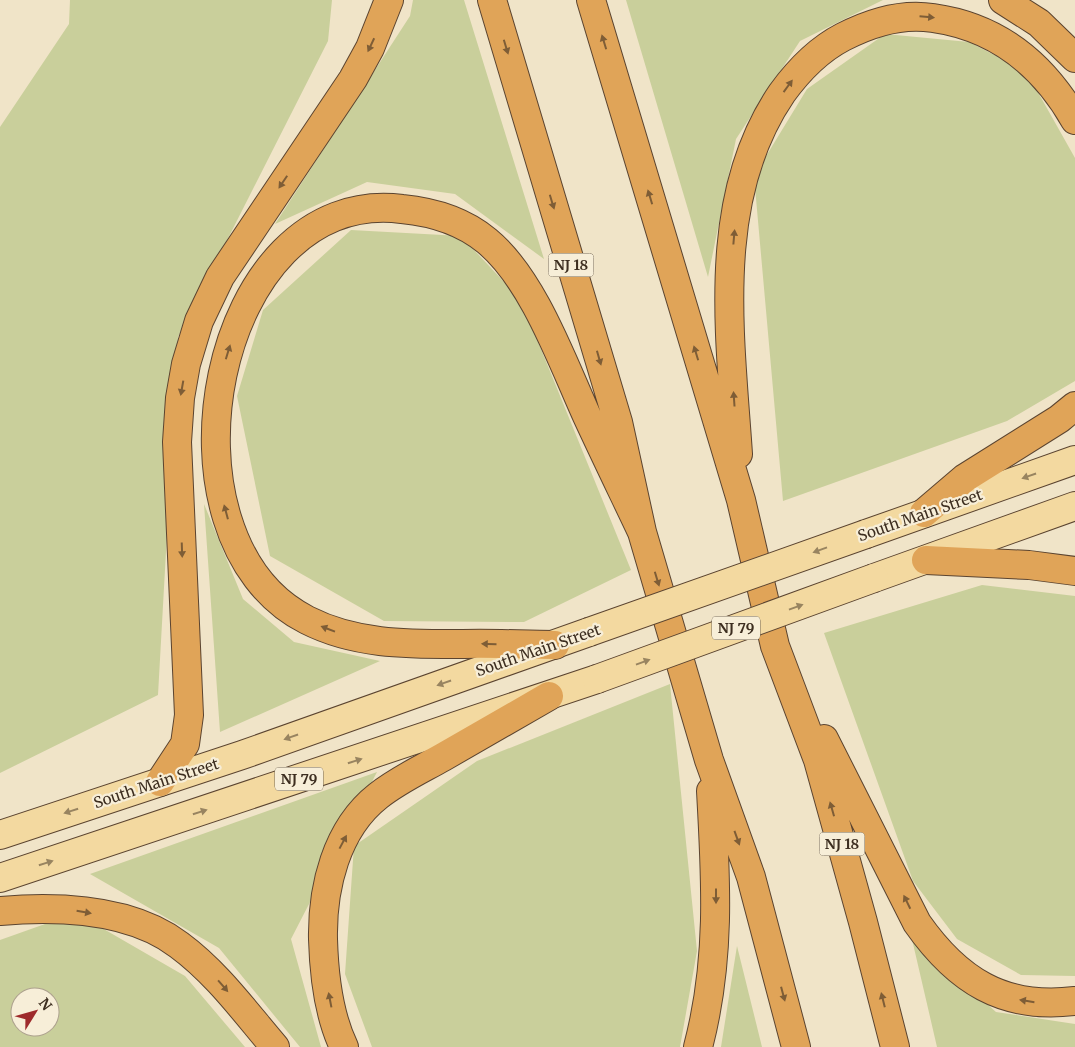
<svg xmlns="http://www.w3.org/2000/svg" width="1075" height="1047" font-family="Merriweather,serif">
  <style>
    .green { fill: #c9cf9b; fill-rule: evenodd }
    .lines { fill: none; stroke-linecap: round; stroke-linejoin: round }
    .primary-casing { stroke: #5b4430; stroke-width: 30 }
    .highway-casing { stroke: #5b4430; stroke-width: 30 }
    .primary { stroke: #f3d9a0; stroke-width: 28 }
    .highway { stroke: #e0a458; stroke-width: 28 }
    .primary-bridge-casing { stroke: #5b4430; stroke-width: 30; stroke-linecap: butt }
    .primary-bridge { stroke: #f3d9a0; stroke-width: 28 }
    .oneway { fill: #7e5d36 }
    .oneway2 { fill: #988460 }
    .labels { text-anchor: middle; dominant-baseline: central; stroke-width: 4.5; stroke-linejoin: round; paint-order: stroke }
    .shield { fill: #f7eed8; stroke: #756857; stroke-width: 1 }
    .shield-label { font-size: 14px; font-weight: bold; fill: #3d2e20 }
    .street-label { font-size: 15px; fill: #3d2e20; stroke: #f7eed8 }
  </style>
  <rect width="100%" height="100%" fill="#f0e4c8"/>
  <!-- green -->
  <path class="green" d="M 70,0 L 332,0 L 328,41 L 178,337 L 158,695 L 0,773 L 0,127 L 69,24 Z
    M 413,0 L 464,0 L 544,259 L 455,194 L 367,182 L 275,224 L 410,16 Z
    M 626,0 L 883,0 L 800,41 L 736,139 L 708,277 Z
    M 885,34 L 969,42 L 1026,71 L 1075,158 L 1075,381 L 1007,421 L 783,501 L 754,176 L 807,89 Z
    M 351,230 L 461,236 L 521,300 L 631,570 L 524,622 L 384,621 L 270,556 L 237,396 L 263,310 Z
    M 204,504 L 243,599 L 294,642 L 380,661 L 220,732 Z
    M 982,585 L 1075,596 L 1075,976 L 1021,975 L 957,939 L 913,881 L 824,633 Z
    M 670,684 L 697,951 L 680,1047 L 372,1047 L 345,974 L 354,846 L 477,761 Z
    M 377,772 L 291,939 L 321,1047 L 300,1047 L 219,948 L 90,874 Z
    M 76,913 L 185,976 L 245,1047 L 0,1047 L 0,940 ZM 20,997 L 50,997 L 50,1027 L 20,1027 Z
    M 911,935 L 996,1012 L 1075,1024 L 1075,1047 L 937,1047 Z
    M 737,946 L 762,1047 L 721,1047 Z"/>
  <g class="lines">
    <!-- primary casing -->
    <g class="primary-casing">
      <path id="primary" d="M 866,534 L 1075,460
        M 874,578 L 1075,506
        M 0,835 L 242,755 L 589,632
        M 0,878 L 597,679"/>
    </g>
    <!-- highway casing -->
    <g class="highway-casing">
      <path id="highway" d="M 492,0 L 618,422 L 642,532 L 709,760 L 751,877 L 796,1047
        M 591,0 L 741,500 L 775,646 L 818,760 L 863,922 L 895,1047
        M 1003,0 L 1039,23 L 1075,58
        M 738,454 C 730,334 710,198 782,93 C 798,71 818,50 843,37 C 870,23 902,13 933,18 C 997,27 1043,64 1075,120
        M 924,513 L 965,478 L 1059,419 L 1075,406
        M 926,560 L 1029,565 L 1075,571
        M 555,645 C 524,645 493,643 463,644 C 409,644 356,645 307,620 C 146,538 211,185 402,209 C 433,212 463,221 487,241 C 533,279 562,361 587,416 C 605,455 624,494 642,532
        M 824,739 L 917,923 C 957,980 1003,1010 1075,1001
        M 160,782 L 185,744 L 189,715 L 177,442 L 180,398 L 186,364 L 199,321 L 220,277 L 353,79 L 370,48 L 389,0
        M 0,911 C 59,906 130,908 179,945 C 217,973 245,1012 275,1047
        M 344,1047 C 328,1014 324,975 323,939 C 322,888 336,829 378,796 C 398,780 422,769 443,757 C 479,736 514,716 549,696
        M 698,1047 C 721,960 716,879 711,791"/>
    </g>
    <!-- primary -->
    <use href="#primary" class="primary"/>
    <!-- highway -->
    <use href="#highway" class="highway"/>
    <!-- primary-bridge casing -->
    <g class="primary-bridge-casing">
      <path id="primary-bridge" d="M 589,632 L 866,534
        M 597,679 L 874,578"/>
    </g>
    <!-- primary-bridge -->
    <use href="#primary-bridge" class="primary-bridge"/>
  </g>
  <!-- one-way arrows -->
  <defs><path id="oneway-solid" d="M-6-.8H1V-3.2L6.5 0L1 3.2V.8H-6Z" transform="scale(1.25)"/></defs>
  <g class="oneway">
    <use href="#oneway-solid" transform="translate(927 17) rotate(5)"/>
    <use href="#oneway-solid" transform="translate(604 42) rotate(-107)"/>
    <use href="#oneway-solid" transform="translate(371 45) rotate(115)"/>
    <use href="#oneway-solid" transform="translate(506 47) rotate(73)"/>
    <use href="#oneway-solid" transform="translate(788 86) rotate(-54)"/>
    <use href="#oneway-solid" transform="translate(283 182) rotate(124)"/>
    <use href="#oneway-solid" transform="translate(650 197) rotate(-107)"/>
    <use href="#oneway-solid" transform="translate(552 202) rotate(73)"/>
    <use href="#oneway-solid" transform="translate(734 237) rotate(-85)"/>
    <use href="#oneway-solid" transform="translate(228 352) rotate(-73)"/>
    <use href="#oneway-solid" transform="translate(696 353) rotate(-107)"/>
    <use href="#oneway-solid" transform="translate(599 358) rotate(74)"/>
    <use href="#oneway-solid" transform="translate(182 388) rotate(100)"/>
    <use href="#oneway-solid" transform="translate(734 399) rotate(-94)"/>
    <use href="#oneway-solid" transform="translate(226 512) rotate(-105)"/>
    <use href="#oneway-solid" transform="translate(182 550) rotate(88)"/>
    <use href="#oneway-solid" transform="translate(657 579) rotate(73)"/>
    <use href="#oneway-solid" transform="translate(328 629) rotate(-159)"/>
    <use href="#oneway-solid" transform="translate(489 644) rotate(-179)"/>
    <use href="#oneway-solid" transform="translate(832 809) rotate(-106)"/>
    <use href="#oneway-solid" transform="translate(737 838) rotate(70)"/>
    <use href="#oneway-solid" transform="translate(343 842) rotate(-62)"/>
    <use href="#oneway-solid" transform="translate(716 896) rotate(90)"/>
    <use href="#oneway-solid" transform="translate(907 902) rotate(-116)"/>
    <use href="#oneway-solid" transform="translate(84 912) rotate(10)"/>
    <use href="#oneway-solid" transform="translate(223 986) rotate(49)"/>
    <use href="#oneway-solid" transform="translate(783 994) rotate(75)"/>
    <use href="#oneway-solid" transform="translate(330 1000) rotate(-101)"/>
    <use href="#oneway-solid" transform="translate(883 1000) rotate(-104)"/>
    <use href="#oneway-solid" transform="translate(1027 1001) rotate(-171)"/>
  </g>
  <g class="oneway2">
    <use href="#oneway-solid" transform="translate(1029 476) rotate(161)"/>
    <use href="#oneway-solid" transform="translate(820 550) rotate(160)"/>
    <use href="#oneway-solid" transform="translate(796 607) rotate(-20)"/>
    <use href="#oneway-solid" transform="translate(643 662) rotate(-20)"/>
    <use href="#oneway-solid" transform="translate(444 683) rotate(161)"/>
    <use href="#oneway-solid" transform="translate(291 737) rotate(161)"/>
    <use href="#oneway-solid" transform="translate(355 761) rotate(-18)"/>
    <use href="#oneway-solid" transform="translate(71 811) rotate(162)"/>
    <use href="#oneway-solid" transform="translate(200 812) rotate(-18)"/>
    <use href="#oneway-solid" transform="translate(46 863) rotate(-18)"/>
  </g>
  <g class="labels">
    <!-- shield labels -->
    <g class="shield">
      <rect x="548.5" y="253.5" width="45" height="23" rx="4"/>
      <rect x="712" y="616.5" width="48" height="23" rx="4"/>
      <rect x="275" y="767.5" width="48" height="23" rx="4"/>
      <rect x="819.5" y="832.5" width="45" height="23" rx="4"/>
    </g>
    <g class="shield-label">
      <text x="571" y="265">NJ 18</text>
      <text x="736" y="628">NJ 79</text>
      <text x="299" y="779">NJ 79</text>
      <text x="842" y="844">NJ 18</text>
    </g>
    <!-- street labels -->
    <g class="street-label">
      <text transform="translate(920 515) rotate(-19)">South Main Street</text>
      <text transform="translate(538 650) rotate(-19)">South Main Street</text>
      <text transform="translate(156 783) rotate(-18)">South Main Street</text>
    </g>
  </g>
  <!-- north arrow -->
  <g transform="translate(35 1012) rotate(53)"><circle r="24" fill="#f7eed8" stroke="#ada18e"/>
  <path d="M0-4L9 19L0 12L-9 19Z" fill="#9e2a2b"/>
  <text y="-8" font-size="14" font-weight="bold" text-anchor="middle" fill="#3d2e20">N</text>
  </g>
</svg>
